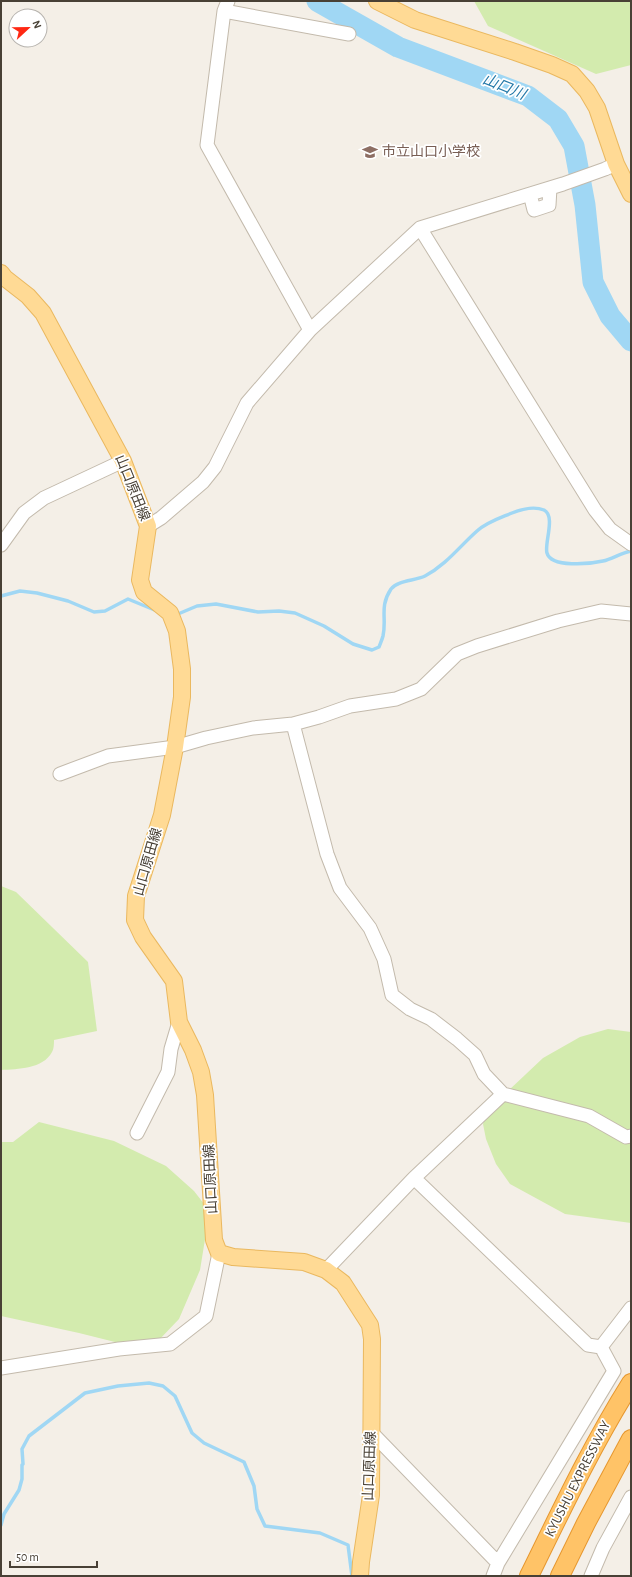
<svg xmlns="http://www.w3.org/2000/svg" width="632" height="1577" font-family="'Alegreya Sans','Noto Sans JP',sans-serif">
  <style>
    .green { fill: #d3ebae }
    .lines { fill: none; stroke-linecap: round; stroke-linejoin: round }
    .stream { stroke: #a0d7f4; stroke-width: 3.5 }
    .river { stroke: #a0d7f4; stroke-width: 21 }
    .minor-casing { stroke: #c3baac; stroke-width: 15 }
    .major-casing { stroke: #eab85f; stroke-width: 18 }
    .highway-casing { stroke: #e6972f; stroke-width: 20 }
    .minor { stroke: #fff; stroke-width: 13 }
    .major { stroke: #ffda95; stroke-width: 16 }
    .highway { stroke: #ffc367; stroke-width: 18 }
    .labels { text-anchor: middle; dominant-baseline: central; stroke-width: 3.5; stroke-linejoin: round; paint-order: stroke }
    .education-label { font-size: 14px; fill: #785e54; stroke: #fff; text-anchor: start }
    .street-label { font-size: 14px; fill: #484035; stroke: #fff }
    .water-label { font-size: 15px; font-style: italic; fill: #267aa9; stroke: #fff }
  </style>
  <rect width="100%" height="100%" fill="#f4efe7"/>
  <!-- green -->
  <path class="green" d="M 474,1 L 631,1 L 631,65 L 596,74 L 488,26 Z
    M 1,886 L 16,892 L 88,962 L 97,1031 L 54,1040 C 54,1043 54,1049 52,1052 C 43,1069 18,1069 1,1070 Z
    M 608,1029 L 631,1032 L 631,1223 L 565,1214 L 510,1184 L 496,1164 L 486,1139 L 483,1124 L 488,1110 L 543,1058 L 580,1037 Z
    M 39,1122 L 114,1141 L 166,1166 L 194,1191 L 208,1209 L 209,1215 L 200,1270 L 179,1319 L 158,1341 L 131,1346 L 79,1333 L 1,1316 L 1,1142 L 13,1142 Z"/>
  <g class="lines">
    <!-- stream -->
    <path class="stream" d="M 1,596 L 20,591 L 37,593 L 68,601 L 94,612 L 105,611 L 128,599 L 157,611
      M 175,614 L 178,614 L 197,606 L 216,604 L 258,612 L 279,611 L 295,613 L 324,626 L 353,644 L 372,650 L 379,647 C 380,644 382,640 383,636 C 387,618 379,607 391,589 C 398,580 415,581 425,576 C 446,565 460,546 477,531 C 487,522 500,518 512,513 C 522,509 534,506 544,510 C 556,516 544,544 547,553 C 551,568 590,564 603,561 C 612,559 621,553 631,551
      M 1,1525 L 4,1514 L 19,1490 L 22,1479 L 22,1465 L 23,1464 L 22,1449 L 29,1436 L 85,1393 L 118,1386 L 149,1383 L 163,1386 L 175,1396 L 192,1433 L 204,1443 L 244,1462 L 254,1486 L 257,1509 L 265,1526 L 320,1533 L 348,1545 L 352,1576"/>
    <!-- river -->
    <path class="river" d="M 317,1 L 398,47 L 528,96 L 558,119 L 574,146 L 585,205 L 593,282 L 610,316 L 631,341"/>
    <!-- minor casing -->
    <g class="minor-casing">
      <path id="minor" d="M 228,1 L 224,11 L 207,145 L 310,330
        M 224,11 L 349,34
        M 530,194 L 534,210 L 549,205 L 550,188
        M 420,228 L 595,510 L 610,529 L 631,544
        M 148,526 L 161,518 L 203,482 L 215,467 L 247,403 L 310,330 L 420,228 L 563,184 L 605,169 L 616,164
        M 1,545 L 24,513 L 44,498 L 123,461
        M 293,724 L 327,854 L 340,888 L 370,928 L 384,959 L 392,995 L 410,1009 L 431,1019 L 457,1039 L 475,1055 L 484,1074 L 503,1094 L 589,1116 L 626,1137 L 631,1136
        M 60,774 L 108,756 L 175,747 L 206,738 L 253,728 L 293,724 L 319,717 L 350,706 L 396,699 L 421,689 L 457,654 L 477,646 L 558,621 L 601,611 L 631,614
        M 137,1133 L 168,1072 L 171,1049 L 179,1022
        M 414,1178 L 588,1345 L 601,1347 L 631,1308
        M 326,1270 L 414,1178 L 503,1094
        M 1,1368 L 119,1349 L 170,1344 L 206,1316 L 219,1253
        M 372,1433 L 498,1563 L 493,1576
        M 498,1563 L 614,1371 L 601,1347
        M 591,1576 L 603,1548 L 631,1497"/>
    </g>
    <!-- major casing -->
    <g class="major-casing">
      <path id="major" d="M 377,1 L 415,20 L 515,52 L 552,65 L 572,74 L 587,91 L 597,108 L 616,164 L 631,194
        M 1,273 L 5,278 L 28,296 L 43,313 L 123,461 L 148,526 L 140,580 L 144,592 L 170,613 L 177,631 L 182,669 L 182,697 L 175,747 L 162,815 L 136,896 L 135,920 L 143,937 L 174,981 L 179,1022 L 193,1050 L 201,1072 L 205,1095 L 214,1240 L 219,1253 L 233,1257 L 304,1262 L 326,1270 L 343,1283 L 370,1325 L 372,1339 L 371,1495 L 361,1562 L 360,1576"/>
    </g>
    <!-- highway casing -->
    <g class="highway-casing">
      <path id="highway" d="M 529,1576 C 561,1511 592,1445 631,1383
        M 560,1576 L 586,1523 L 631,1439"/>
    </g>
    <!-- minor -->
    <use href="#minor" class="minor"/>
    <!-- major -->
    <use href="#major" class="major"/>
    <!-- highway -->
    <use href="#highway" class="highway"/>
  </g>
  <!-- icons -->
  <defs>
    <g id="school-bare" transform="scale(1.2)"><path d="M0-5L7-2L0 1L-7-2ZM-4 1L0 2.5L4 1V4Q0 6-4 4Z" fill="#8d6e63" stroke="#fff" stroke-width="2.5" paint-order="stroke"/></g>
  </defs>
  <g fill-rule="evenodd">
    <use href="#school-bare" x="370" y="152"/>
  </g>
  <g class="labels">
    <!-- education labels -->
    <g class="education-label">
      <text x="382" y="152">市立山口小学校</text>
    </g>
    <!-- street labels -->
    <g class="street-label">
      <text transform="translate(132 488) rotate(68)">山口原田線</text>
      <text transform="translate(148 862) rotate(-74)">山口原田線</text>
      <text transform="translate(211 1179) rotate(-93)">山口原田線</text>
      <text transform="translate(370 1466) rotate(-88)">山口原田線</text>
      <text transform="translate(578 1479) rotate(-63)">KYUSHU EXPRESSWAY</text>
    </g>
    <!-- water labels -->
    <g class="water-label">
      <text transform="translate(504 87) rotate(22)">山口川</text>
    </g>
  </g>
  <!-- border -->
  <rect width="632" height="1577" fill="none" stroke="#484035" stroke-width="4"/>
  <!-- north arrow -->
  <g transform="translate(28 28) rotate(68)"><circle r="19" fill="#ffffff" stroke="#b6b3ae"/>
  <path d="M0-3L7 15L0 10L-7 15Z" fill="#ff2813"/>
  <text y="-6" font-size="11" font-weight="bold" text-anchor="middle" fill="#484035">N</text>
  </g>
  <!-- scale -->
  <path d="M10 1561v6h87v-6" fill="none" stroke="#484035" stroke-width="2"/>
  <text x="16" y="1561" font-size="12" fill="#484035" stroke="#ffffff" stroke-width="3" paint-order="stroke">50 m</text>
</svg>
